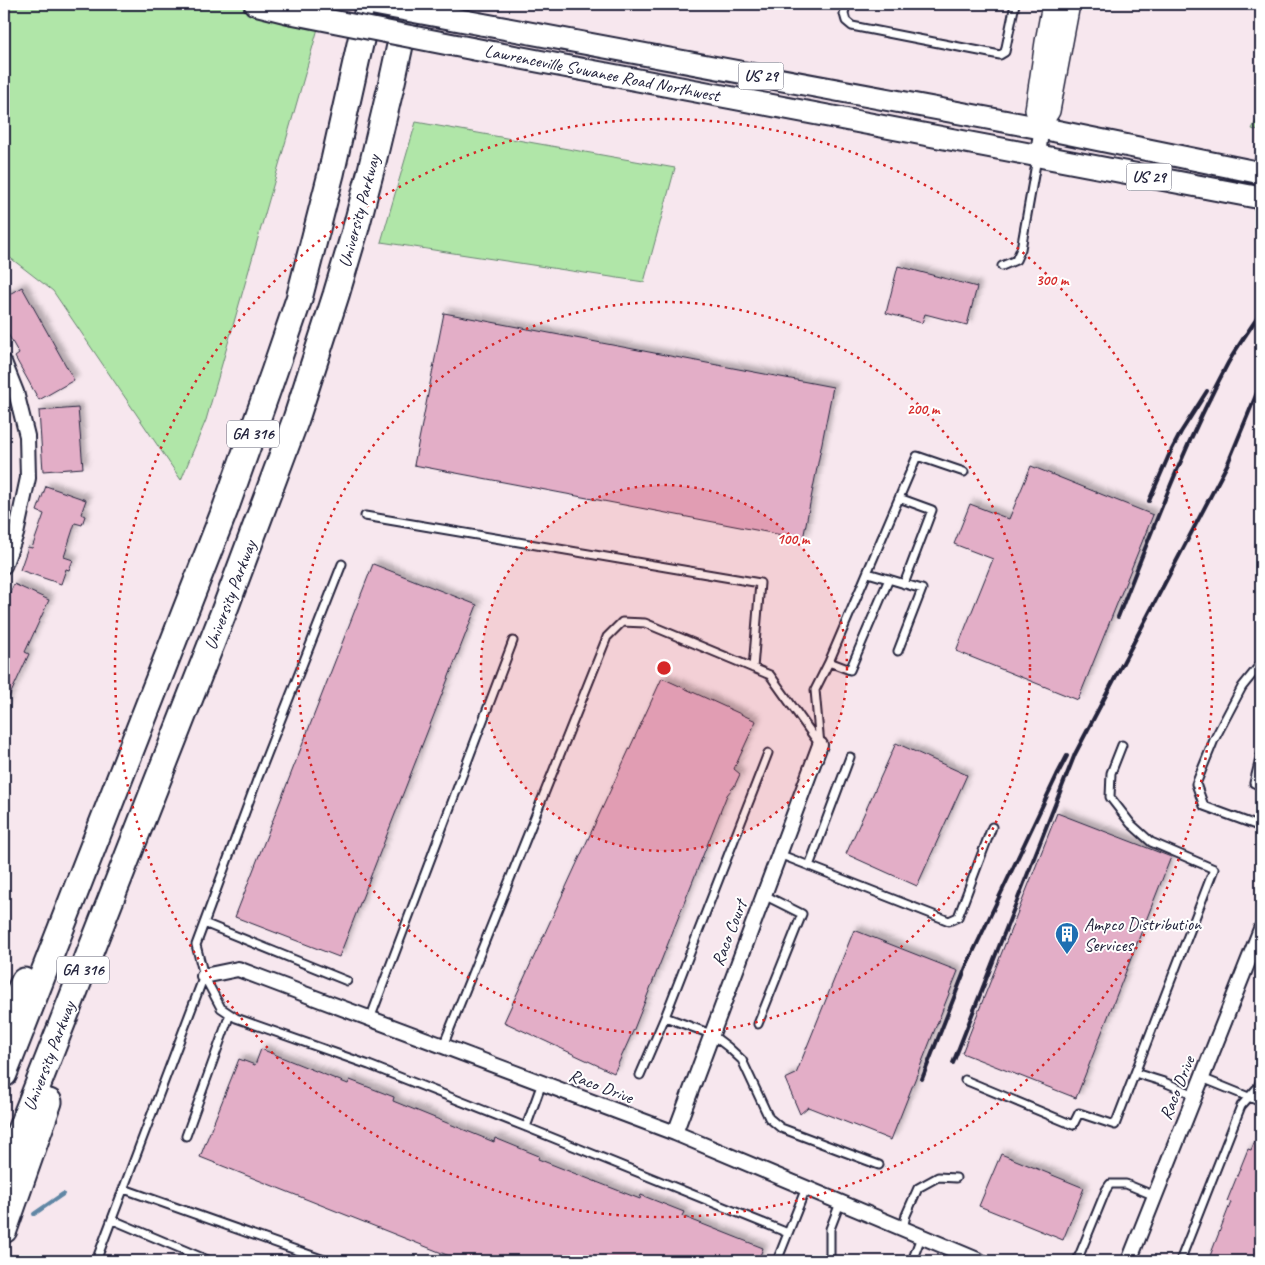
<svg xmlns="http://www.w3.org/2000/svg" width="1265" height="1265" font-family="Caveat,sans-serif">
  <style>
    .green { fill: #b0e6a8; stroke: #698472 }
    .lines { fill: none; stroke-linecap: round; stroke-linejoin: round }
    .stream { stroke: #6086a4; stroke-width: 4 }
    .building { fill: #e3aec7; stroke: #22223b; filter: url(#shadow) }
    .lane-casing { stroke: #22223b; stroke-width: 11 }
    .street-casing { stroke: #22223b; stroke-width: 18 }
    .secondary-casing { stroke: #22223b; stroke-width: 22 }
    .primary-casing { stroke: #22223b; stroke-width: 25 }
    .highway-casing { stroke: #22223b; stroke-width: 29 }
    .lane { stroke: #fff; stroke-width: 7 }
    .street { stroke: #fff; stroke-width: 14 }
    .secondary { stroke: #fff; stroke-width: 19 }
    .primary { stroke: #fff; stroke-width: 21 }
    .highway { stroke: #fff; stroke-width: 25 }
    .rail { stroke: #22223b; stroke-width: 4 }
    .primary-bridge-casing { stroke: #22223b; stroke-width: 25; stroke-linecap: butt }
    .primary-bridge { stroke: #fff; stroke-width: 21 }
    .ring { fill: none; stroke: #d62828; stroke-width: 2.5; stroke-dasharray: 2.5 5 }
    .labels { text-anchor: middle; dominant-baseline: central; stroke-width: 4; stroke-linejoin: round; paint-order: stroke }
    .shield { fill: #fff; stroke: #646476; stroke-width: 1 }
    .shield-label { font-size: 16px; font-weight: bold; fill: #22223b }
    .street-label { font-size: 18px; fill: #22223b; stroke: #fff }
    .poi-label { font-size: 18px; fill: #22223b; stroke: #fff; text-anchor: start }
    .centre { fill: #d62828; stroke: #fff; stroke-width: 2.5 }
    .ring-label { font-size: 15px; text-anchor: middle; font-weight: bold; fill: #d62828; stroke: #fff; stroke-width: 4; stroke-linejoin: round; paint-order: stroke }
  </style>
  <defs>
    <filter id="shadow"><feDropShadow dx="4.5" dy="-4.5" stdDeviation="2.5" flood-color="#0004"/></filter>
  </defs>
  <rect width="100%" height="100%" fill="#f7e7ee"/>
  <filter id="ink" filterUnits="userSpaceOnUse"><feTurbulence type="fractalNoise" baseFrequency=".02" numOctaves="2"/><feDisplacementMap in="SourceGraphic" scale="10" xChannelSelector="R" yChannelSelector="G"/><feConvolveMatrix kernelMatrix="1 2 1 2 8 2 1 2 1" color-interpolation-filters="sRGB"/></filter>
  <g filter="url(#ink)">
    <!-- green -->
    <path class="green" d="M 4,4 L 325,4 L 206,420 L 181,480 L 53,291 L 4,253 Z
      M 1261,111 L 1261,132 L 1252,129 Z
      M 416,122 L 675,168 L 644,282 L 381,242 Z"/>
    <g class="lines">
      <!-- stream -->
      <path class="stream" d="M 34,1214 L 63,1194"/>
    </g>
    <!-- building -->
    <path class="building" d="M 898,266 L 977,287 L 967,325 L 925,314 L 922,323 L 886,313 Z
      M 22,287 L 74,380 L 39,400 L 15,357 L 19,354 L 4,327 L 4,297 Z
      M 444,313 L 833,387 L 803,539 L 414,465 Z
      M 78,408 L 83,468 L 43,471 L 39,411 Z
      M 1031,466 L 1153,515 L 1078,700 L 956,651 L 993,559 L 954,544 L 970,504 L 1009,519 Z
      M 46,486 L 86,500 L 81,514 L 85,516 L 82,525 L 75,523 L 64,557 L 73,560 L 69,570 L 66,569 L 61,584 L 20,570 L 28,547 L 32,548 L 44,514 L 37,511 Z
      M 373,564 L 477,605 L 339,957 L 235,917 Z
      M 14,584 L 49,600 L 25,652 L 29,654 L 4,708 L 4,606 Z
      M 662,678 L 756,721 L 734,769 L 740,774 L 735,785 L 727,795 L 634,1029 L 614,1073 L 504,1022 Z
      M 896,743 L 967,775 L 917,886 L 846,854 Z
      M 1057,813 L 1171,857 L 1076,1098 L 962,1053 Z
      M 854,930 L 958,971 L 891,1140 L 808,1107 L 800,1114 L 785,1079 L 796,1074 Z
      M 261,1049 L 348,1084 L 350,1080 L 394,1097 L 393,1101 L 494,1142 L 495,1138 L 539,1156 L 538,1159 L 640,1199 L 641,1195 L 684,1212 L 682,1216 L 763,1248 L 758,1261 L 462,1261 L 200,1157 L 239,1059 L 255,1065 Z
      M 1261,1127 L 1261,1261 L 1208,1261 L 1231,1202 L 1227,1201 L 1248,1149 L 1251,1150 Z
      M 1001,1154 L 1084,1188 L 1063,1240 L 979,1206 Z"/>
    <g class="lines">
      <!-- lane casing -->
      <g class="lane-casing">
        <path id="lane" d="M 846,4 L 844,14 L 846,21 L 852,26 L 1000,55 L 1005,52 L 1015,4
          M 1002,266 L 1016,260 L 1021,249 L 1037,158
          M 899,498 L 932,510 L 904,584
          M 365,516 L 760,583 L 753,668
          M 342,564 L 257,780 L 196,945 L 204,976 L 221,1008 L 236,1018 L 369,1065 L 526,1127 L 788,1233
          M 868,573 L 922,589 L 898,651
          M 829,662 L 917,456 L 964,472
          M 1261,665 L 1259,666 L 1242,687 L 1214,740 L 1196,784 L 1204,806 L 1261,827
          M 820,745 L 815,690 L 829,662 L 850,670 L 889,579
          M 1122,745 L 1111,773 L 1110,797 L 1131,824 L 1151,842 L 1214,869 L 1135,1073
          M 768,753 L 665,1017 L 711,1034 L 728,1047 L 742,1060 L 769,1118 L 781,1128 L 879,1165
          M 1261,755 L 1254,783 L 1261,786
          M 779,854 L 949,921 L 958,917 L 992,827
          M 809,866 L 850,757
          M 204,923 L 347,981
          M 370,1019 L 513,641
          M 758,1024 L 802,914 L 764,895
          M 443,1046 L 607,637 L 622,622 L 645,623 L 770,675 L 820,745
          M 640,1075 L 665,1017
          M 1202,1078 L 1261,1102
          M 965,1080 L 1073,1125 L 1079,1113 L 1115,1125 L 1135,1073 L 1164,1082 L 1195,1095
          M 526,1127 L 542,1083
          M 186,1136 L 230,1014
          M 124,1189 L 327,1261
          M 113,1220 L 210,1261
          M 903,1229 L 906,1215 L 918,1188 L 938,1177 L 956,1178
          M 96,1261 L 204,976
          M 777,1261 L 806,1188
          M 830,1261 L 830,1229 L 840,1203
          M 912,1261 L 921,1237
          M 1077,1261 L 1106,1190 L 1110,1184 L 1126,1184 L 1155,1196
          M 1180,1261 L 1241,1106 L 1258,1087 L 1261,1079"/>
      </g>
      <!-- street casing -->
      <g class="street-casing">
        <path id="street" d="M 1038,156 L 1042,123
          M 4,362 L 16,392 L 27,436 L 28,478 L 16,534 L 4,566
          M 204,976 L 238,969 L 675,1133 L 980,1261
          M 675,1133 L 820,745
          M 1129,1261 L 1261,929"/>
      </g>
      <!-- secondary casing -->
      <g class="secondary-casing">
        <path id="secondary" d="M 1052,4 L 1045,42 L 1035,110 L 1042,123 L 1050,111 L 1070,4"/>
      </g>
      <!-- primary casing -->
      <g class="primary-casing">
        <path id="primary" d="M 255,4 L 291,13
          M 481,24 L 1041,128 L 1261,173
          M 474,49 L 1261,198"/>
      </g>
      <!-- highway casing -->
      <g class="highway-casing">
        <path id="highway" d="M 4,1024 L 24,981
          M 4,1074 L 226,507 L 274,372 L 299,299 L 331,174 L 369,4
          M 4,1171 L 223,614 L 296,419 L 336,295 L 355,231 L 371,170 L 392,82 L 409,4
          M 4,1230 L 49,1102"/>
      </g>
      <!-- lane -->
      <use href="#lane" class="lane"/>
      <!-- street -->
      <use href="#street" class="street"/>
      <!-- secondary -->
      <use href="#secondary" class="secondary"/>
      <!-- primary -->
      <use href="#primary" class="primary"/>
      <!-- highway -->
      <use href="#highway" class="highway"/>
      <!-- rail -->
      <path class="rail" d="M 1149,501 L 1169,455 L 1181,432 L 1207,391
        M 1118,617 C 1152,531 1184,445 1228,363 C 1238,345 1250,329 1261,312
        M 953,1063 L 1075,754 L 1228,463 L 1261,383
        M 922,1079 L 966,967 L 1057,775 L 1067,756"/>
      <!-- primary-bridge casing -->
      <g class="primary-bridge-casing">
        <path id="primary-bridge" d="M 374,4 L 481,24
          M 291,13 L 474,49"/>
      </g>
      <!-- primary-bridge -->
      <use href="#primary-bridge" class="primary-bridge"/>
    </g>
  </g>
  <!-- distance rings -->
  <circle cx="664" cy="668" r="183" fill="#d62828" fill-opacity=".12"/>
  <g class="ring">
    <circle cx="664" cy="668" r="183"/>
    <circle cx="664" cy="668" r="366"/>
    <circle cx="664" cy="668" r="549"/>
  </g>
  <!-- icons -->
  <defs>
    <g id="building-pin" transform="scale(1.25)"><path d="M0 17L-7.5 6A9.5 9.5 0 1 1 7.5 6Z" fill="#1f6fb2" stroke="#fff"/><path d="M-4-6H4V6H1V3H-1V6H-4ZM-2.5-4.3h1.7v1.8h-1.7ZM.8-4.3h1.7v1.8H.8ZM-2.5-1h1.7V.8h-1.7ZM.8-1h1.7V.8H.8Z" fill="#fff"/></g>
  </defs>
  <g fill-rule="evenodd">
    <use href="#building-pin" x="1067" y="934"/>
  </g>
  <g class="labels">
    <!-- shield labels -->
    <g class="shield">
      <rect x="738.5" y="62.5" width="45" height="27" rx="4"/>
      <rect x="1126.5" y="163.5" width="45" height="27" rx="4"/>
      <rect x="227" y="420.5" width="52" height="27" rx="4"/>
      <rect x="57" y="956.5" width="52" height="27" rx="4"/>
    </g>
    <g class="shield-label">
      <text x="761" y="76">US 29</text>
      <text x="1149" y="177">US 29</text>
      <text x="253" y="434">GA 316</text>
      <text x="83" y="970">GA 316</text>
    </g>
    <!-- street labels -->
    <g class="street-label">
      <text transform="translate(602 73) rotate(11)">Lawrenceville Suwanee Road Northwest</text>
      <text transform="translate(359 211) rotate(-75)">University Parkway</text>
      <text transform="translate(230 595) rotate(-69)">University Parkway</text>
      <text transform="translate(729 933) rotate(-69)">Raco Court</text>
      <text transform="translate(49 1056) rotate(-69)">University Parkway</text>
      <text transform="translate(601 1086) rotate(21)">Raco Drive</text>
      <text transform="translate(1177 1088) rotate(-68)">Raco Drive</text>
    </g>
    <!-- poi labels -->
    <g class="poi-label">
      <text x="1084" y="924">Ampco Distribution<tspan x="1084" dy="21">Services</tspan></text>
    </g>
  </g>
  <circle cx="664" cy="668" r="8" class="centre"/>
  <g class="ring-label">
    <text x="1052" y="285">300 m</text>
    <text x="923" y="414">200 m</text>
    <text x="793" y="544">100 m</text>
  </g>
  <!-- margin -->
  <rect width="1265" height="1265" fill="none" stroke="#fff" stroke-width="20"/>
  <rect x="10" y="10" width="1245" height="1245" fill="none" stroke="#22223b" stroke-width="2" filter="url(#ink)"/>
</svg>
